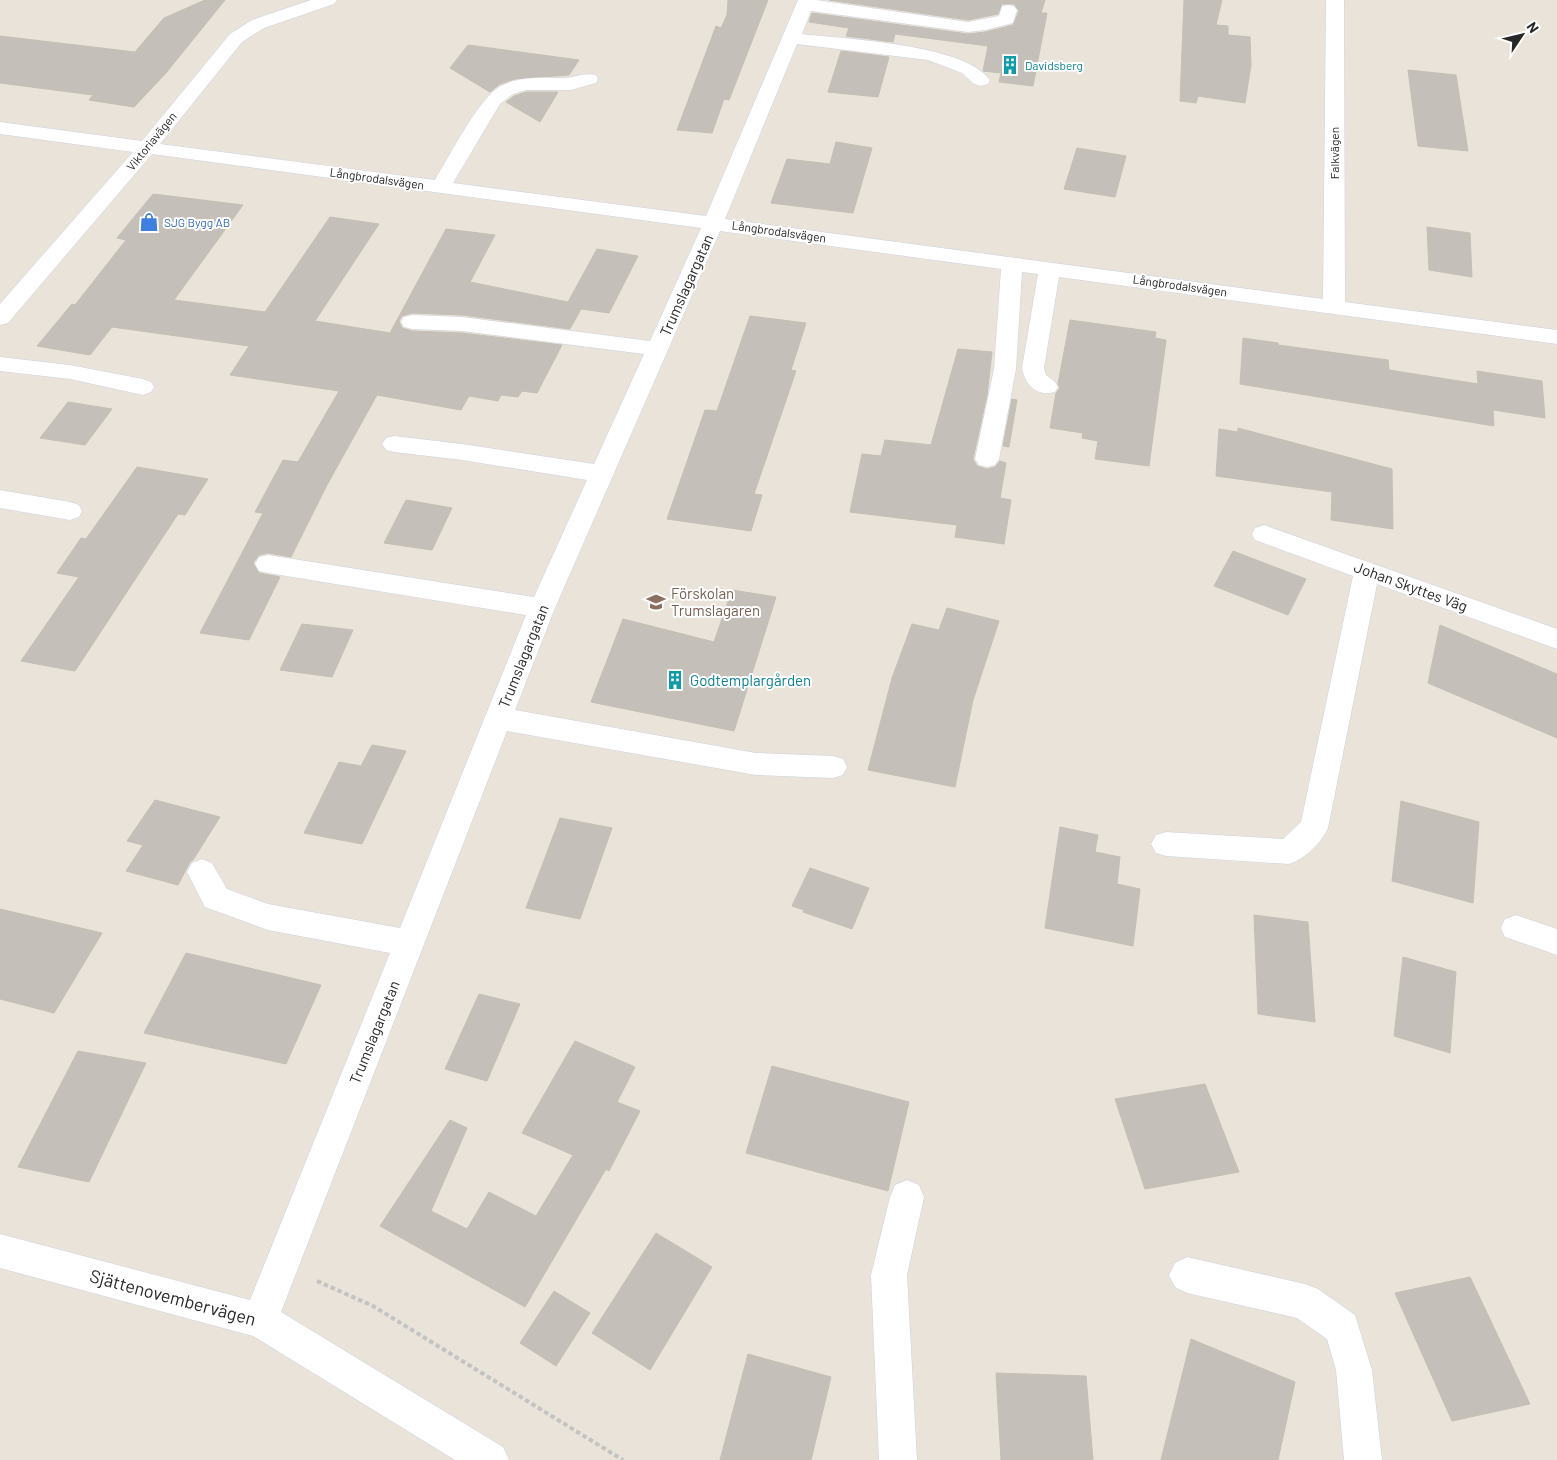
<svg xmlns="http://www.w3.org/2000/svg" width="1557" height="1460" font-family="Barlow,sans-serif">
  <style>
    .building { fill: #c4c0b9; stroke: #c4bfb3 }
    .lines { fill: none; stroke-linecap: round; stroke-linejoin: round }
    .minor-casing { stroke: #cfd1df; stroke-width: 1 }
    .path { stroke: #c3c3c3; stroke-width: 4; stroke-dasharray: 4.5 3; stroke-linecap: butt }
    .minor { fill: #fff; fill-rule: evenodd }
    .labels { text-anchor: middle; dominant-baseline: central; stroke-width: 4; stroke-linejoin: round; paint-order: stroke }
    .far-culture-label { font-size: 12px; fill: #0d838f; stroke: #fff; text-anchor: start }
    .far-street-label { font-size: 12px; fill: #272727; stroke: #fff }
    .far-shop-label { font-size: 12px; fill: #366cbe; stroke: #fff; text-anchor: start }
    .street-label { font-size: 15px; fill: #272727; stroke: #fff }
    .education-label { font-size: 15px; fill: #785e54; stroke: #fff; text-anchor: start }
    .culture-label { font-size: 15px; fill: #0d838f; stroke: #fff; text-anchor: start }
    .near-street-label { font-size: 18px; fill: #272727; stroke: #fff }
  </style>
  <rect width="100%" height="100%" fill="#e9e3d9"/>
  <!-- building -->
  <path class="building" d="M 205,0 L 225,0 L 166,73 L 134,107 L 89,100 L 93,95 L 0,83 L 0,36 L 135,52 L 164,18 Z
    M 728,0 L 768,0 L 729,100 L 724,99 L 712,133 L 677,130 L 716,26 L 721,28 L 727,15 Z
    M 829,0 L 1045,0 L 1041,13 L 1047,13 L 1033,86 L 999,82 L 1001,73 L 983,71 L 988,46 L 895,34 L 893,42 L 846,36 L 849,28 L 809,22 L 812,13 L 968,34 L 986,32 L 1013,25 L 1019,11 L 1014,4 L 1002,4 L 998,14 L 968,20 Z
    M 1184,0 L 1222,0 L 1216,25 L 1228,26 L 1228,35 L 1250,37 L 1251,65 L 1245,103 L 1198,96 L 1196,103 L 1180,101 Z
    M 468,45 L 579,60 L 569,75 L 515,79 L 500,84 L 490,92 L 450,68 Z
    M 841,51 L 889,57 L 878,97 L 828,92 Z
    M 1408,70 L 1456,75 L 1468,151 L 1418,146 Z
    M 526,92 L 558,92 L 540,122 L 506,102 L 514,96 Z
    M 836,142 L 872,148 L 853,213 L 771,203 L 787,159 L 830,164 Z
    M 1077,148 L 1126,156 L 1115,197 L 1064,189 Z
    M 153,194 L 243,205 L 174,300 L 265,312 L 330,217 L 379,224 L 315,321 L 390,333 L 446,229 L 495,235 L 470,282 L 568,302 L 597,249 L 638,256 L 609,313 L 581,309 L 570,329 L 462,315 L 412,313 L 402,316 L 399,321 L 402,328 L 412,331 L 462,333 L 562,345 L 537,393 L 522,391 L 518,397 L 501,395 L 498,401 L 469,396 L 461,410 L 377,395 L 327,485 L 291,557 L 268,553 L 259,555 L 253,563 L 259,573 L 280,577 L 249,640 L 200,633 L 263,513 L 255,512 L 283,460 L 298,462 L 339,391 L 230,375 L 249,346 L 112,327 L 90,355 L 37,346 L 72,304 L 75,305 L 126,240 L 117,238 Z
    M 1427,227 L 1470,233 L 1472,277 L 1429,270 Z
    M 750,316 L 806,323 L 791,370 L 796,371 L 754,494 L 762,495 L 751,531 L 667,519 L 705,410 L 717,411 Z
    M 1070,320 L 1156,332 L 1155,338 L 1166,340 L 1149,466 L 1095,459 L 1098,441 L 1082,438 L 1083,433 L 1050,428 L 1056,393 L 1060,388 L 1058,384 Z
    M 1243,338 L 1278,343 L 1278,345 L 1388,360 L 1389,370 L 1478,384 L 1477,371 L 1542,381 L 1545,418 L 1493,410 L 1494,426 L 1240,384 Z
    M 958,349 L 992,352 L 987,395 L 973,459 L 977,466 L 987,469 L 995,467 L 1000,461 L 1006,463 L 1000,498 L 1011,500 L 1004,544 L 955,537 L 957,525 L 850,512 L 862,454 L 881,456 L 885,440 L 931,445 Z
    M 1012,399 L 1017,400 L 1009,447 L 1003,446 Z
    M 68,402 L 112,409 L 85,445 L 40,438 Z
    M 1238,428 L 1392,469 L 1393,529 L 1331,520 L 1332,492 L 1216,476 L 1219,429 L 1238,432 Z
    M 137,467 L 208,479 L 185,515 L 178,514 L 75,671 L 21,661 L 79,577 L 57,573 L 81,538 L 86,539 Z
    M 406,500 L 452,508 L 432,550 L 384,543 Z
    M 1233,551 L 1306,579 L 1288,615 L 1214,586 Z
    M 732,590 L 776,597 L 734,731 L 591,702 L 623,619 L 714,642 Z
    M 947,608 L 999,621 L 973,700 L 955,787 L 868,770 L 892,678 L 912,624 L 939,630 Z
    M 302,624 L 353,630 L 332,677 L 280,670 Z
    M 1440,625 L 1557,674 L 1557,738 L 1428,683 Z
    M 372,745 L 406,751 L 362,844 L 304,833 L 339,762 L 361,766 Z
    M 155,800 L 220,817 L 193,860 L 190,862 L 178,885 L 126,871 L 143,845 L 127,841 Z
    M 1401,801 L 1479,822 L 1473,903 L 1392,881 Z
    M 560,818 L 612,828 L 580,919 L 526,908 Z
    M 1060,827 L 1098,835 L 1095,852 L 1120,857 L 1117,884 L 1140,889 L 1133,946 L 1045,928 Z
    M 810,868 L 869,888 L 852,929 L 803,912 L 804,910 L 792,906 Z
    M 0,909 L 102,933 L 54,1013 L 0,999 Z
    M 1254,915 L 1308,922 L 1315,1022 L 1258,1014 Z
    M 186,953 L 321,985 L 286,1064 L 144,1033 Z
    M 1403,957 L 1456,972 L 1450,1053 L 1394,1036 Z
    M 479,994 L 520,1004 L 487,1081 L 445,1069 Z
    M 575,1041 L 635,1067 L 617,1102 L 640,1111 L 609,1171 L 606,1169 L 525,1307 L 380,1226 L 450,1120 L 467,1128 L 431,1211 L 467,1229 L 489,1192 L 536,1216 L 573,1155 L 522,1133 Z
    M 78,1051 L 146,1063 L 89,1182 L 18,1167 Z
    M 772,1066 L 909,1102 L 888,1191 L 746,1153 Z
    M 1205,1084 L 1239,1172 L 1145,1189 L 1115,1099 Z
    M 656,1233 L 712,1267 L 650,1370 L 592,1333 Z
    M 1470,1277 L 1530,1404 L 1452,1421 L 1395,1293 Z
    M 554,1291 L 590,1313 L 556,1366 L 520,1343 Z
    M 1191,1339 L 1295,1382 L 1278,1460 L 1161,1460 Z
    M 748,1354 L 831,1377 L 811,1460 L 720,1460 Z
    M 996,1373 L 1086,1376 L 1093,1460 L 1001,1460 Z"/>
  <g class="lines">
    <!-- minor casing -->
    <g class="minor-casing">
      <path id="minor" d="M 311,0 L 337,0 L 334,4 L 264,28 L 242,42 L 160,144 L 435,180 C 448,159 480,96 501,86 C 520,76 541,78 562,78 C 573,78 584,72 596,75 L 598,79 L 596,83 L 571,90 L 526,90 L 513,94 L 500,104 L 453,183 L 706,216 L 798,0 L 816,0 L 968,22 L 999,16 L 1002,6 L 1008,5 L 1014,6 L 1017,10 L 1013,23 L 986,30 L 968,32 L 811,11 L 802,34 C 845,39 965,44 990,80 L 988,84 L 981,86 L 974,84 L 962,73 L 928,60 L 797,44 L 725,219 L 1323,299 L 1326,0 L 1344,0 L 1345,302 L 1557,330 L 1557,344 L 1059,277 L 1044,368 L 1046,375 L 1055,382 L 1058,387 L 1055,392 C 1037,397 1025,385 1022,368 L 1038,274 L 1022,272 L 1016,369 L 999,459 L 995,465 L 987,467 L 979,465 L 975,459 L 994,369 L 1001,269 L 720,231 L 555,608 L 515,710 L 756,753 L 833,756 L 843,759 L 847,767 L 843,775 L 833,778 L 756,775 L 507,731 L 281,1312 L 503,1447 L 509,1460 L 455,1460 L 253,1336 L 0,1268 L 0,1234 L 250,1300 L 390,953 L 268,930 L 205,907 L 187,872 L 192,863 L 202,859 L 212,863 L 227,889 L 268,904 L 400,928 L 526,615 L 268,573 L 259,571 L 255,564 L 259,557 L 268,555 L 534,597 L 587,480 L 462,460 L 394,452 L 386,450 L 382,444 L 386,438 L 394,436 L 462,444 L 594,464 L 644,354 L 462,331 L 412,329 L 404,327 L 401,322 L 404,317 L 412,315 L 462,317 L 650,341 L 701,228 L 152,154 L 8,323 L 0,325 L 0,304 L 133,152 L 0,134 L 0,122 L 142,141 L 230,34 L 252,20 Z
        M 0,357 L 70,365 L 143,379 L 151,382 L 154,387 L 151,392 L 143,395 L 70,379 L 0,371 Z
        M 0,490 L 70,502 L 79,505 L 82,511 L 79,517 L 70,520 L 0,508 Z
        M 1264,525 L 1557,629 L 1557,649 L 1377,584 L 1328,828 C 1321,843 1305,859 1289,864 L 1166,856 L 1156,853 L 1151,844 L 1156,835 L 1166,832 L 1283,839 L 1301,822 L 1353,576 L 1255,540 L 1252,534 L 1255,528 Z
        M 1516,915 L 1557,929 L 1557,955 L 1505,937 L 1501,928 L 1505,919 Z
        M 907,1180 L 919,1185 L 924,1197 L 907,1275 L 917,1460 L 879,1460 L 871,1275 L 890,1197 L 895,1185 Z
        M 1187,1257 L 1305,1284 L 1318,1289 L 1355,1315 L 1372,1370 L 1382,1460 L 1344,1460 L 1336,1370 L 1327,1339 L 1297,1318 L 1187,1293 L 1175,1287 L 1169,1275 L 1175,1263 Z"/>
    </g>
    <!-- path -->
    <path class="path" d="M 317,1281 L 373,1306 L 623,1460"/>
    <!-- minor -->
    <use href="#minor" class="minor"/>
  </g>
  <!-- icons -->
  <defs>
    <g id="building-bare" transform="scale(1.5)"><path d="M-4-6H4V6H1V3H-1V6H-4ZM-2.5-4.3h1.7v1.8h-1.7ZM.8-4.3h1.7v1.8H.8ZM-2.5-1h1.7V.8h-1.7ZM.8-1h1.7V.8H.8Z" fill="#0f9aa8" stroke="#fff" stroke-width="2.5" paint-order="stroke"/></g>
    <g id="shop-bare" transform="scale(1.5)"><path d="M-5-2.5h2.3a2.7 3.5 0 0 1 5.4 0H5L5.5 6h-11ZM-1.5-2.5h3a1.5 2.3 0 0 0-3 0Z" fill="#3f7fe0" stroke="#fff" stroke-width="2.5" paint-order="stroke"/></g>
    <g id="school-bare" transform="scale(1.5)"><path d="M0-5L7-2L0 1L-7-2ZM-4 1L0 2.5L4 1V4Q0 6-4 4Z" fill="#8d6e63" stroke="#fff" stroke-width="2.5" paint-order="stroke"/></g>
  </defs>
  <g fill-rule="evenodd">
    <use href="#building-bare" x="1010" y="65"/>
    <use href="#shop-bare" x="149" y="222"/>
    <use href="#school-bare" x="656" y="602"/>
    <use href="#building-bare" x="675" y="680"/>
  </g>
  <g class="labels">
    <!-- far-culture labels -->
    <g class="far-culture-label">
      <text x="1025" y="65">Davidsberg</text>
    </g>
    <!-- far-street labels -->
    <g class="far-street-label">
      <text transform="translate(151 141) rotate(-51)">Viktoriavägen</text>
      <text transform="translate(1334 153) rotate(-90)">Falkvägen</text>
      <text transform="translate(377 178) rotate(8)">Långbrodalsvägen</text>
      <text transform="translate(779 231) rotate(8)">Långbrodalsvägen</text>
      <text transform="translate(1180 285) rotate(8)">Långbrodalsvägen</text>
    </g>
    <!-- far-shop labels -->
    <g class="far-shop-label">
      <text x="164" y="222">SJG Bygg AB</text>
    </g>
    <!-- street labels -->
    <g class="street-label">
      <text transform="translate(686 285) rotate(-66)">Trumslagargatan</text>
      <text transform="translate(1411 586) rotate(20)">Johan Skyttes Väg</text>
      <text transform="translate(523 656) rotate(-68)">Trumslagargatan</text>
      <text transform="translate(374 1032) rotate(-68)">Trumslagargatan</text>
    </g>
    <!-- education labels -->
    <g class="education-label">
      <text x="671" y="593">Förskolan<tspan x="671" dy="17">Trumslagaren</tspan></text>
    </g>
    <!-- culture labels -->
    <g class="culture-label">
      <text x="690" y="680">Godtemplargården</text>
    </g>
    <!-- near-street labels -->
    <g class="near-street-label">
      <text transform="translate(173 1297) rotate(15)">Sjättenovembervägen</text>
    </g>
  </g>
  <!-- north arrow -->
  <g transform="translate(1522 35) rotate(55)" stroke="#ffffff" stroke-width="4" paint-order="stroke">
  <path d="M0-4L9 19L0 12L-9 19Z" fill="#272727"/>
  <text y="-8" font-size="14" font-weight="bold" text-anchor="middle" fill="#272727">N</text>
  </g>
</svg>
